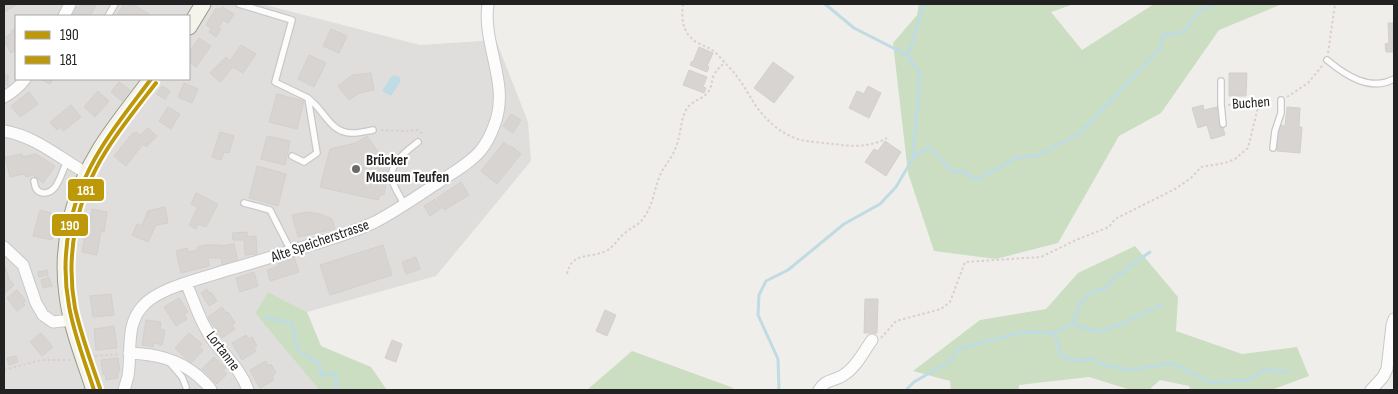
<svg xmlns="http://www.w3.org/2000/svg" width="1398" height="394" font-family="'Sofia Sans Condensed',sans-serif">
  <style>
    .residential { fill: #dfdedc; fill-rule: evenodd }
    .forest { fill: #cbdec1 }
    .water { fill: #bfdbe3 }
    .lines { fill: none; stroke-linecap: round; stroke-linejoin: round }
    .stream { stroke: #bfdbe3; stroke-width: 3 }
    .building { fill: #d7d4d2; stroke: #d3d0cc }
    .service-casing { stroke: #c9c8c7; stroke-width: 8 }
    .minor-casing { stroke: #c9c8c7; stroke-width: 13 }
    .secondary-casing { stroke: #999a82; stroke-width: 17 }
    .path { stroke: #dccecd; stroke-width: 2; stroke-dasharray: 2.5 2.5; stroke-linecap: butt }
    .service { stroke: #fdfcfc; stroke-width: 5.5 }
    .minor { stroke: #fdfcfc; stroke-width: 11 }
    .secondary { stroke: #f4f4ed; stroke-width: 15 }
    .bus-1-casing { stroke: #fff; stroke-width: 8 }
    .bus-2-casing { stroke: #fff; stroke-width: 8 }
    .bus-1 { stroke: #bd990a; stroke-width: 4 }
    .bus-2 { stroke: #bd990a; stroke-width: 4 }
    .poi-dot { fill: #6a6968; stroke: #fff; stroke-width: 2 }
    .labels { text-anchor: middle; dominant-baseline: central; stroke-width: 4.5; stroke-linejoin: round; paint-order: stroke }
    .street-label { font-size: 15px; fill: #222; stroke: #fff }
    .poi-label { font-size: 15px; font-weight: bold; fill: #222; stroke: #fff; text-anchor: start }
    .line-badge { stroke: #fff; stroke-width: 2 }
    .badge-label { font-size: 14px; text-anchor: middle; font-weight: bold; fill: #fff }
  </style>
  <rect width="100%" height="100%" fill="#f0eeeb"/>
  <!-- residential -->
  <path class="residential" d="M 4,4 L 262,4 L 420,45 L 496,40 L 528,122 L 531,161 L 436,276 L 307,312 L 268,292 L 255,313 L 319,390 L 4,390 ZM 16,16 L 189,16 L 189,79 L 16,79 Z"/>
  <!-- forest -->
  <path class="forest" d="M 919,4 L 1074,4 L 1051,12 L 1082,50 L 1154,4 L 1282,4 L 1219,30 L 1161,113 L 1119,136 L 1058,243 L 996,259 L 934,251 L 908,173 L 893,43 L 917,15 Z
    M 1135,246 L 1178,297 L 1176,331 L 1242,354 L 1297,347 L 1309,376 L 1274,389 L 1272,390 L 1190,390 L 1189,386 L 1160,380 L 1149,390 L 1131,390 L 1089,377 L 1019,385 L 1019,390 L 951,390 L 950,381 L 913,371 L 980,320 L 1046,309 L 1078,273 Z
    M 268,292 L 307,312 L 321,346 L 371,367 L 387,390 L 319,390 L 255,313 Z
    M 632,351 L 731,387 L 735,390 L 587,390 Z"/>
  <!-- water -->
  <path class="water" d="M 394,75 L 400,78 L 400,82 L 391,96 L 382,91 L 391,77 Z"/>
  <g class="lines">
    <!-- stream -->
    <path class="stream" d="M 907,55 L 912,44 L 924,4
      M 913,158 L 929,147 L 953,172 L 963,171 L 976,180 L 1016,158 L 1038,155 L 1079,134 L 1159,50 L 1164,34 L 1184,32 L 1199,11 L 1214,4
      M 266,318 L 292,323 L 298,351 L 319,363 L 321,375 L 336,373 L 336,390
      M 1072,324 L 1079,305 L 1091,292 L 1105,289 L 1116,276 L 1123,273 L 1130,266 L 1150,252
      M 1054,333 L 1072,324 L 1098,332 L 1121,324 L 1162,305
      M 779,390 L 778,359 L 758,315 L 759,295 L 766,281 L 788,270 L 844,224 L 880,204 L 896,187 L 913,158 L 920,73 L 907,55 L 854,28 L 825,4
      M 906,390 L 914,382 L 952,360 L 958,349 L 1023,332 L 1054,333 L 1062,357 L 1078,361 L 1095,359 L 1100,364 L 1130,370 L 1172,363 L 1210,382 L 1248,380 L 1264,370 L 1288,372"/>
  </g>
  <!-- building -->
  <path class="building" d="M 4,4 L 18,4 L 4,12 Z
    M 81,4 L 97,4 L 90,16 L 69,16 L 75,6 L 79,8 Z
    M 124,4 L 133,4 L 149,14 L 148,16 L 116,16 Z
    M 222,7 L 234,14 L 228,23 L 223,20 L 218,28 L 221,29 L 216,37 L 209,32 L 211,28 L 206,25 L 216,8 L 220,10 Z
    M 1388,23 L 1394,23 L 1394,52 L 1386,52 L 1385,44 L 1389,43 Z
    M 16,28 L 16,50 L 11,53 L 4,41 L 4,38 L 12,33 L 11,31 Z
    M 331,29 L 347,36 L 339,53 L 323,46 Z
    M 199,38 L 211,46 L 196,67 L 189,62 L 189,52 Z
    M 241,45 L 256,54 L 243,73 L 233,67 L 220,82 L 210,73 L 226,57 L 230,61 Z
    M 699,47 L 713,53 L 707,66 L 709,67 L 707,72 L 690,65 L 692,61 L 693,62 Z
    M 309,55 L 326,63 L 314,87 L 298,79 Z
    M 773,62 L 794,77 L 774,103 L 754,88 Z
    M 689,70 L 707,77 L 703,87 L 706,88 L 704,93 L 683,85 Z
    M 371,73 L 374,90 L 359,93 L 349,100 L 338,86 L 352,75 Z
    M 1229,73 L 1247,73 L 1246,96 L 1229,96 Z
    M 4,75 L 8,75 L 8,85 L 4,85 Z
    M 40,79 L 53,79 L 50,84 Z
    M 119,82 L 130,90 L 122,101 L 111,92 Z
    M 184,83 L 198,89 L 192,103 L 178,97 Z
    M 162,86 L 170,91 L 165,99 L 156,94 Z
    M 868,86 L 881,93 L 869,118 L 849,108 L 857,91 L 864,94 Z
    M 98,91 L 109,101 L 95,117 L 84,107 Z
    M 29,92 L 38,104 L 20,117 L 11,106 Z
    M 277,94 L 304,101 L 297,129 L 269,122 Z
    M 71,105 L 81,117 L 63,131 L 61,127 L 57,130 L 50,122 Z
    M 1203,105 L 1204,110 L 1217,107 L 1225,135 L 1211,139 L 1207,125 L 1198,128 L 1192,108 Z
    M 168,107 L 180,114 L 171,129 L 159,121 Z
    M 1287,107 L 1300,108 L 1299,127 L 1302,127 L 1300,153 L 1277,151 L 1279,125 L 1285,126 Z
    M 511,114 L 521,120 L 513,133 L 503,126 Z
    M 148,128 L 157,136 L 146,147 L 143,144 L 126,166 L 114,156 L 133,133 L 134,134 L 136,132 L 140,135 Z
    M 220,132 L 234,136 L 229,153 L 224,152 L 221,160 L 212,157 Z
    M 267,136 L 290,141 L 285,165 L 261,159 Z
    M 367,136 L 388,166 L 388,172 L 383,177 L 382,183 L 386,185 L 384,195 L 381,194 L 378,200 L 320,187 L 330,149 L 356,143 Z
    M 885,141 L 901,152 L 886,176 L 865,162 L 874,149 L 878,151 Z
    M 504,142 L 510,147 L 511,146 L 521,154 L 497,184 L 481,171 Z
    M 22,154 L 22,157 L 36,154 L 55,166 L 43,183 L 33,175 L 26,177 L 23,174 L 10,177 L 5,157 Z
    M 257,166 L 286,174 L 278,206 L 249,198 Z
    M 461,182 L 469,195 L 444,210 L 437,198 Z
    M 196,193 L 218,204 L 206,227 L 198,224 L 196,229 L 189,225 L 198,207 L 191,204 Z
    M 435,199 L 441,208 L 430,216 L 424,206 Z
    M 165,207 L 168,223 L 156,225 L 148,242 L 132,235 L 137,224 L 142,226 L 148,211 Z
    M 92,209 L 107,212 L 104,232 L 101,231 L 97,255 L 82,252 L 86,229 L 89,229 Z
    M 40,210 L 54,214 L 52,223 L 56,224 L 52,240 L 33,236 Z
    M 307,212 L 320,214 L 332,219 L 335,229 L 298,237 L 292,215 Z
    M 247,232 L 247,237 L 256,236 L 257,254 L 245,255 L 244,240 L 233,240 L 232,233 Z
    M 234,244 L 238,262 L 222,265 L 221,258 L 208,258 L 209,266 L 181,273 L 176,251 L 187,248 L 189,252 L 198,250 L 197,247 L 205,245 L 221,245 L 221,246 Z
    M 383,245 L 392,275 L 330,295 L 320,265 Z
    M 294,257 L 299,272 L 270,281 L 267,270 L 279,266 L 278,262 Z
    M 416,257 L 420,269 L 406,274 L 402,262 Z
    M 4,264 L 9,278 L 4,281 Z
    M 47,270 L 48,275 L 39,277 L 38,272 Z
    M 254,272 L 258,286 L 240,292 L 236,278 Z
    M 49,277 L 52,286 L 43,288 L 41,280 Z
    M 9,279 L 14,285 L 4,294 L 4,283 Z
    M 207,289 L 209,293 L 211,292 L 217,301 L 209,306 L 201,293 Z
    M 17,290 L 26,301 L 23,303 L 25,305 L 17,311 L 7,298 Z
    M 111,294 L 114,315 L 93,317 L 90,296 Z
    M 179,298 L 188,312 L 184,314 L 187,319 L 176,326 L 164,307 Z
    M 865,299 L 878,299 L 877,333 L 864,333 Z
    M 222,307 L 226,313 L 228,312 L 235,323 L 232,325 L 235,329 L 222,338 L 208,317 Z
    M 605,310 L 616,315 L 607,336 L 596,331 Z
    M 146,320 L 161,322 L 160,329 L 165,330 L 162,345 L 154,343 L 153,347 L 142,345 Z
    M 114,326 L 117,348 L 96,350 L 94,329 Z
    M 41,333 L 53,347 L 42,356 L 30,342 Z
    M 189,333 L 202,344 L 199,347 L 203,350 L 191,363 L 175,348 Z
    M 246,335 L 249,339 L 252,337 L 257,346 L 254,347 L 256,351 L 242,360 L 232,343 Z
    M 392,340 L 402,344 L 396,362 L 385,358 Z
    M 16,356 L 18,362 L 9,365 L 7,358 Z
    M 214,357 L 226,368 L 223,370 L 227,374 L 217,384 L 202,369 Z
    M 118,358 L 120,372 L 117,372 L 118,378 L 106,380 L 105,374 L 103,374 L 101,360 Z
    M 266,361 L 268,366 L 271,364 L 276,373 L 272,376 L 274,380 L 260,388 L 250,370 Z"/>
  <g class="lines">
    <!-- service casing -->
    <g class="service-casing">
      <path id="service" d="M 239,4 L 292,20 L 275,82 L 308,98 L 317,153 L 304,162 L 292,156
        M 108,16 L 115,4
        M 1327,60 C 1345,75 1370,92 1394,79
        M 1221,81 L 1221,104 L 1223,124
        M 308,98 C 312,102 316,105 319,109 C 329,121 336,134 354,133 C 360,133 367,131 373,130
        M 1273,148 L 1275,131 L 1281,113 L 1281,100
        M 34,181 C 35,187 36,192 43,193 C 58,194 61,172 67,162
        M 244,203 L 270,210 L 291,251
        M 404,204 C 401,198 393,186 392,179 C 389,163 408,150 418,142
        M 170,363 L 182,377 L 186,387"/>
    </g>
    <!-- minor casing -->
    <g class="minor-casing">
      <path id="minor" d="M 64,16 L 70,4
        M 4,97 C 13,92 19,87 25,79
        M 4,131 C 34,136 56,155 81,170 L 87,173
        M 4,247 L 23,265 L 36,303 L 43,315 L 53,322 L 72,320
        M 186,283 C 195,303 201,325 215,343 C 228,359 241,370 248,390
        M 129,353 C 155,354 178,359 198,376 C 203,381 208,384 211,390
        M 124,390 C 125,386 127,381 128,376 C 132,353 125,326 142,307 C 157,288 201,279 224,271 C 249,264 275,256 300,248 C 325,241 351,233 375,222 C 396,211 416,197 436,184 C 450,174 471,163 481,150 C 486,144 491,134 494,126 C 511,84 482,46 488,4
        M 819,390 C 826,378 835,382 845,374 C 856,367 864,351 872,340
        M 1371,390 L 1383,377 L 1387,369 L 1392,325 L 1394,319"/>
    </g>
    <!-- secondary casing -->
    <g class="secondary-casing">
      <path id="secondary" d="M 189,27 L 203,4
        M 94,390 C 84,359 71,328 67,295 C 60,245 73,192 100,149 C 115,125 134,102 151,79"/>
    </g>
    <!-- path -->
    <path class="path" d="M 683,4 C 681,20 683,35 698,43 C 703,46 708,47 712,50 C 718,54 723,61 728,66 C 739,77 746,90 754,103 C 765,120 782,135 801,140 C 812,142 824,143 835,144 C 853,147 871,147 887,138
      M 1328,53 L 1335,4
      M 1287,97 L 1308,83 L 1322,66
      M 1228,105 L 1273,101
      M 381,130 L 403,131 L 418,130 L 423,134 L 422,135
      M 567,274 C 572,251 589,259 606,251 C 614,247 618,238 625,233 C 629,229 634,227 638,224 C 653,211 653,191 661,173 C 666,164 673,156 676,147 C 681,135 680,122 686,110 C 691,100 703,100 709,91 C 711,87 712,82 713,77 C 716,70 720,67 725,62
      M 881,338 L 896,321 L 941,309 L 950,302 L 965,262 L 1041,257 L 1076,240 L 1109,227 L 1115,219 L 1175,189 L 1191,178 L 1201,167 L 1225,163 L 1235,159 L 1248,148 L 1259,103
      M 95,356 L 120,354
      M 4,370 L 41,360 L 70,360"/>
    <!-- service -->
    <use href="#service" class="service"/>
    <!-- minor -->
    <use href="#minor" class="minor"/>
    <!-- secondary -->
    <use href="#secondary" class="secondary"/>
    <!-- bus-1 casing -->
    <g class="bus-1-casing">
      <path id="bus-1" d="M 94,390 C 85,362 74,335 69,306 C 59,252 71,197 100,150 C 115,125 134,102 151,79"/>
    </g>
    <!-- bus-2 casing -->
    <g class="bus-2-casing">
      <path id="bus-2" d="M 100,388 C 91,362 81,335 75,308 C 65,254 77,197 106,151 C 121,127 139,105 156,83"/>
    </g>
    <!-- bus-1 -->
    <use href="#bus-1" class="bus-1"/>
    <!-- bus-2 -->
    <use href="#bus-2" class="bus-2"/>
  </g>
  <!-- markers -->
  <circle class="poi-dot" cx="356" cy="169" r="5"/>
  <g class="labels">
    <!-- street labels -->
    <g class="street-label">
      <text transform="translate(1251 103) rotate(-4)">Buchen</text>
      <text transform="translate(320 241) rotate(-19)">Alte Speicherstrasse</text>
      <text transform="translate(223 351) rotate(53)">Lortanne</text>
    </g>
    <!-- poi labels -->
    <g class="poi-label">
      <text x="366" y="160">Brücker<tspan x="366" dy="17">Museum Teufen</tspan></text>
    </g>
  </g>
  <g class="line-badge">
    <rect x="67" y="178" width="38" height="24" rx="5" fill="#bd990a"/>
    <rect x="51" y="213" width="38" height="24" rx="5" fill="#bd990a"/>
  </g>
  <g class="badge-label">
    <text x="86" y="195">181</text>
    <text x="70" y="230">190</text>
  </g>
  <!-- border -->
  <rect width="1398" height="394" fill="none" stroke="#222222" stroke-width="10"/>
  <!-- legend -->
  <rect x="15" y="15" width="175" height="65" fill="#ffffff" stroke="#a7a7a7"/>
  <rect x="25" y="31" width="25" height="8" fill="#bd990a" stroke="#a7a7a7"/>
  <text x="60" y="40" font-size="15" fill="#222222">190</text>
  <rect x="25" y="56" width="25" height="8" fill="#bd990a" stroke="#a7a7a7"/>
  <text x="60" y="65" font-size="15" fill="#222222">181</text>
</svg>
